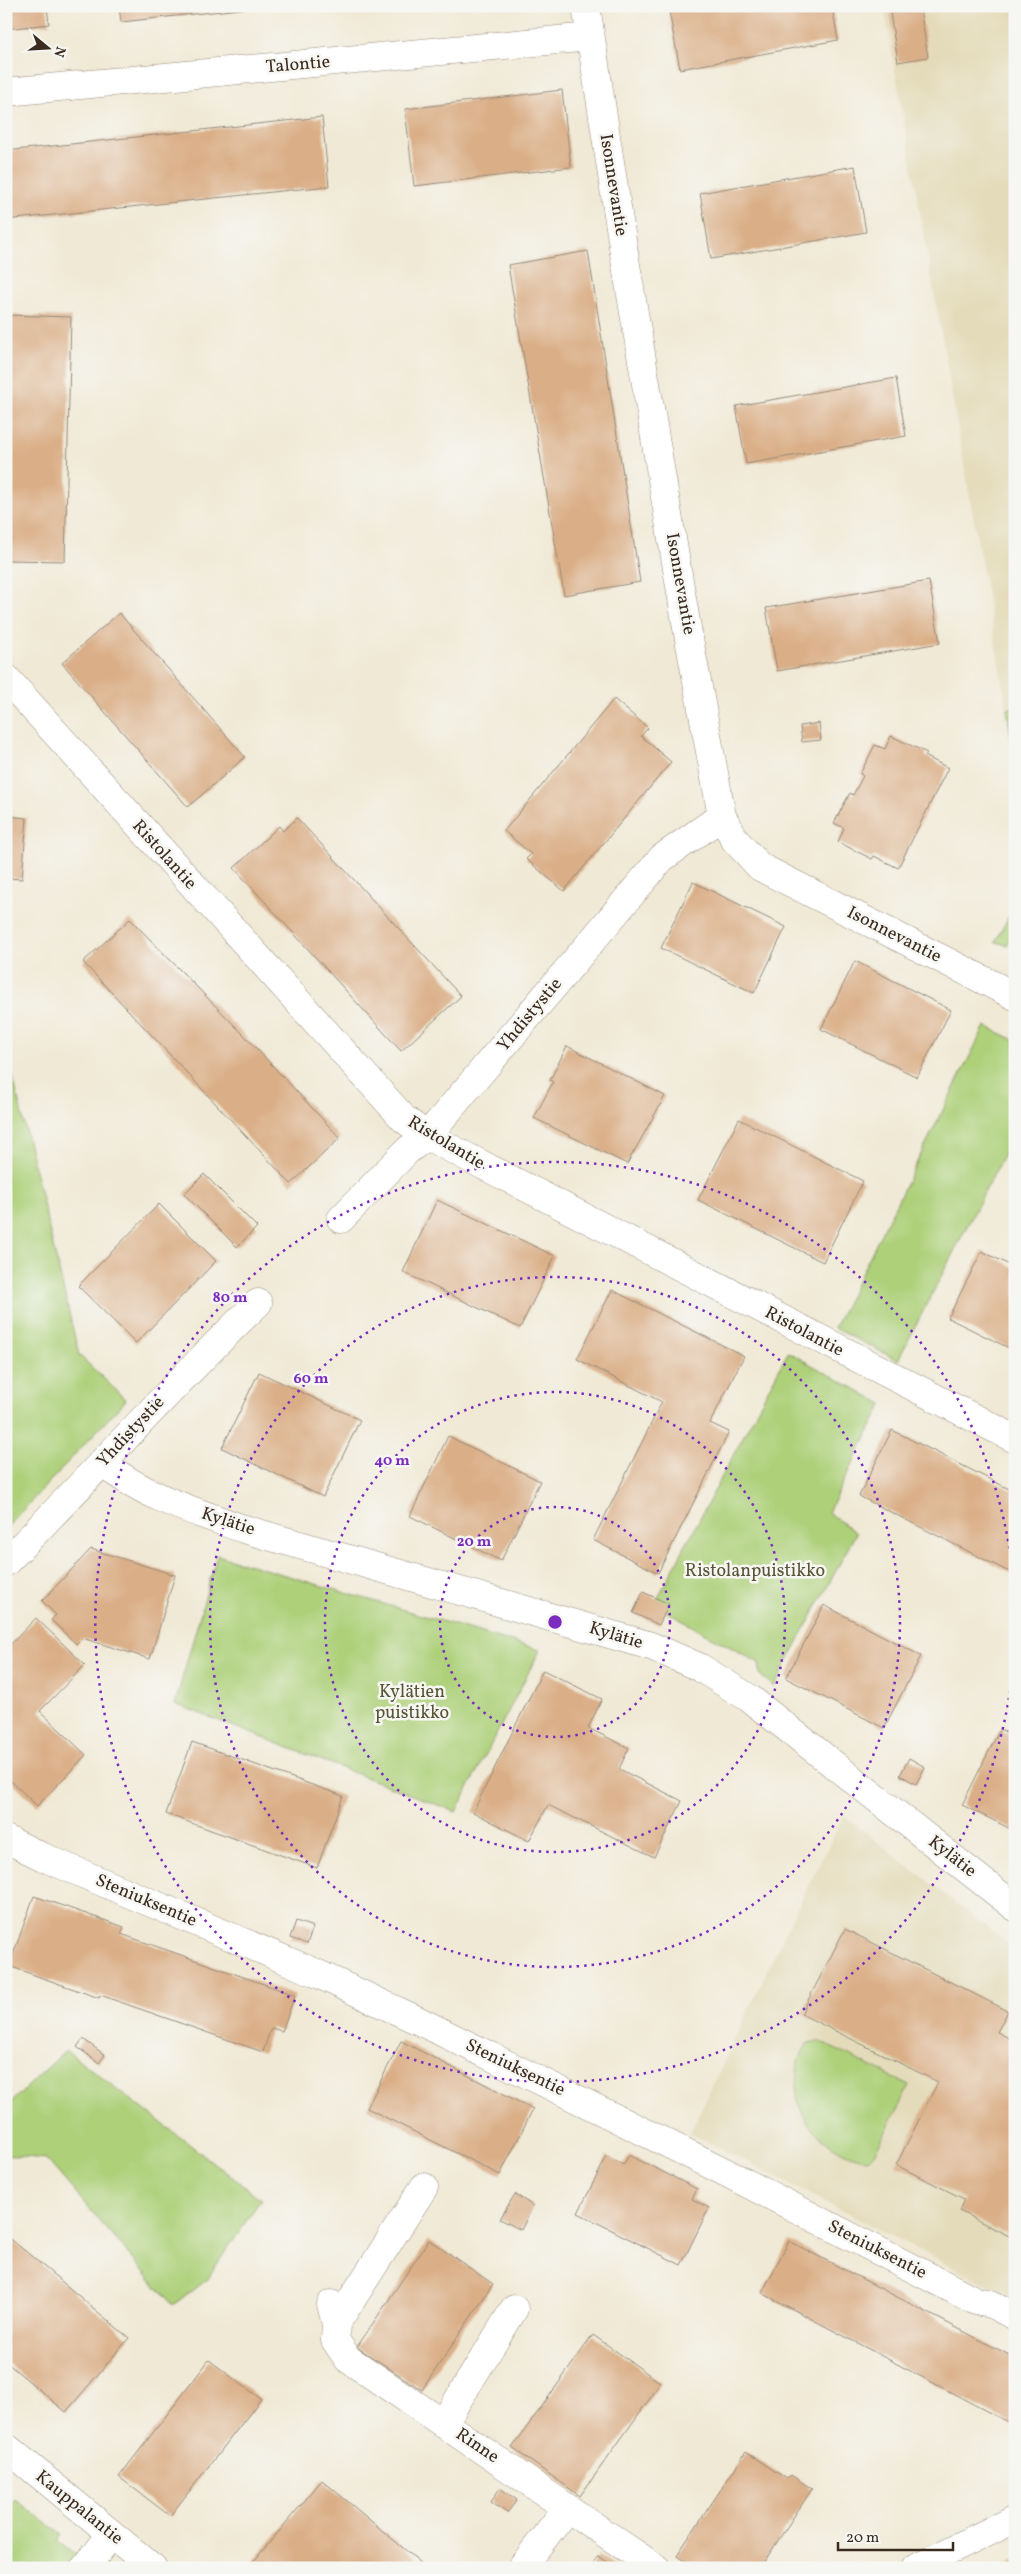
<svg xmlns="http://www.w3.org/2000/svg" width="1021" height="2574" font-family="Vollkorn,serif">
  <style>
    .built { fill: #e4dbba }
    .green { fill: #add079; stroke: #747d4c }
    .building { fill: #daaf87 }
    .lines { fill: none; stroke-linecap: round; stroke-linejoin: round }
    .minor-casing { stroke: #968a7a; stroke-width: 29 }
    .major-casing { stroke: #968a7a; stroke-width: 29 }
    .minor { stroke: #fff; stroke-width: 28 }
    .major { stroke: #fff; stroke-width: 28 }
    .ring { fill: none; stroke: #7b2cbf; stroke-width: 2.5; stroke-dasharray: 2.5 5 }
    .labels { text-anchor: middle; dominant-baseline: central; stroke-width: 5; stroke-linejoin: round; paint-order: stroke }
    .street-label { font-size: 18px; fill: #3b2a1e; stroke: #f6f6f2 }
    .park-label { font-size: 18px; fill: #585435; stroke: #f6f6f2 }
    .centre { fill: #7b2cbf; stroke: #f6f6f2; stroke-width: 2.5 }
    .ring-label { font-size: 15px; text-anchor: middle; font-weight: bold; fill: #7b2cbf; stroke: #f6f6f2; stroke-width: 5; stroke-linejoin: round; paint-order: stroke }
  </style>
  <rect width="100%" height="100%" fill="#f6f6f2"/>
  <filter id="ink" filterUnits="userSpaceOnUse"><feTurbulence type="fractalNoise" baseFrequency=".02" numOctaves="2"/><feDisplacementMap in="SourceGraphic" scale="10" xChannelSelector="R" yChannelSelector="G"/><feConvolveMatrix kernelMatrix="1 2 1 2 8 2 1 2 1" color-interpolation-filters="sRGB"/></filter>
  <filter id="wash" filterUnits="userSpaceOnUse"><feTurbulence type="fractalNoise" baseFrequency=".0096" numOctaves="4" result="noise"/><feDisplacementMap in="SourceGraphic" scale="20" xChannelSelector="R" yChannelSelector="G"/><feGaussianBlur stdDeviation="1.12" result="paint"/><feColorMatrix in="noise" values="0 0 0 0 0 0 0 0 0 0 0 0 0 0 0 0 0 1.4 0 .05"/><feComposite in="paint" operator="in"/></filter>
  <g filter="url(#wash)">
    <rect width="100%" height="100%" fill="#f0e9d5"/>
    <!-- built -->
    <path class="built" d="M 884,6 L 1015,6 L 1015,707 L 1007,709 Z
      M 844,1816 L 1015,1949 L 1015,2299 L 690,2133 L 796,1910 Z"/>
    <!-- green -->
    <path class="green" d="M 1015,707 L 1015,764 L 1007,709 Z
      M 1015,905 L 1015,931 L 1007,945 L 995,942 Z
      M 985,1026 L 1015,1040 L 1015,1133 L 898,1360 L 834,1328 Z
      M 6,1048 L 79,1355 L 126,1400 L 6,1528 Z
      M 788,1352 L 883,1404 L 828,1512 L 856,1533 L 774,1687 L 760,1675 L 759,1663 L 654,1605 Z
      M 217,1555 L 540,1650 L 456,1812 L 175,1704 Z
      M 818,2041 L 910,2085 L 874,2154 L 868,2159 C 844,2158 810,2134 801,2110 C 793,2089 795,2061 808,2043 Z
      M 66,2050 L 261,2199 L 207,2279 L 173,2305 L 46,2159 L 6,2155 L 6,2107 Z
      M 15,2499 L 62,2535 L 58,2540 L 77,2555 L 68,2568 L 6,2568 L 6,2511 Z"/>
    <g id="blocks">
      <!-- building -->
      <path class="building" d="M 6,6 L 47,6 L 49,24 L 6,29 Z
        M 119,6 L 249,6 L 249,8 L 121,22 Z
        M 668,6 L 832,6 L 838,40 L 680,69 Z
        M 932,6 L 957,6 L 957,7 L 933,11 Z
        M 920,8 L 928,57 L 898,62 L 890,13 Z
        M 562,90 L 571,167 L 414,186 L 405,109 Z
        M 322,117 L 329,186 L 6,220 L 6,151 Z
        M 855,166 L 866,232 L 711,259 L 700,193 Z
        M 588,251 L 640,582 L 564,595 L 508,265 Z
        M 6,315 L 71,317 L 65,561 L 6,560 Z
        M 896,378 L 906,436 L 746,464 L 736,406 Z
        M 929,581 L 940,643 L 777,671 L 766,608 Z
        M 119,613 L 245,757 L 188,807 L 62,663 Z
        M 614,699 L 648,728 L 641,736 L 671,762 L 564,891 L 526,859 L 531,854 L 504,831 Z
        M 819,723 L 821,740 L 802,742 L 800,726 Z
        M 891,736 L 927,753 L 925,756 L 948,768 L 898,868 L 874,856 L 872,859 L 838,842 L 844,828 L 834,823 L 850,793 L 853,795 L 863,776 L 860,774 L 875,745 L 885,749 Z
        M 6,816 L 27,818 L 22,879 L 6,878 Z
        M 297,818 L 461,996 L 401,1051 L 234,868 L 279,826 L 283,831 Z
        M 693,882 L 786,927 L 754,993 L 661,948 Z
        M 130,919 L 243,1034 L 340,1138 L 291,1184 L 83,962 Z
        M 855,961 L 951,1010 L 917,1077 L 821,1029 Z
        M 567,1046 L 665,1096 L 627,1164 L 534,1118 L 553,1082 L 550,1080 Z
        M 739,1119 L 863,1181 L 823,1262 L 698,1200 Z
        M 204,1174 L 257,1227 L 237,1247 L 184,1194 Z
        M 437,1200 L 555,1256 L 520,1328 L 403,1272 Z
        M 159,1204 L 216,1261 L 136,1343 L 78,1286 Z
        M 982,1251 L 1015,1268 L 1015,1351 L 948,1318 Z
        M 612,1290 L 744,1356 L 710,1423 L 729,1432 L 658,1573 L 593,1540 L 662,1402 L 577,1359 Z
        M 259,1372 L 360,1420 L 323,1497 L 222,1448 Z
        M 892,1430 L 1015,1492 L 1015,1575 L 859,1496 Z
        M 448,1436 L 540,1481 L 501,1561 L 410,1516 Z
        M 91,1549 L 175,1575 L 150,1659 L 82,1638 L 76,1644 L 51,1620 L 56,1615 L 42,1601 Z
        M 643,1592 L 669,1604 L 659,1625 L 633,1613 Z
        M 824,1605 L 921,1656 L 884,1728 L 786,1678 Z
        M 36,1618 L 85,1665 L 40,1711 L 86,1755 L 37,1806 L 6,1776 L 6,1649 Z
        M 543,1670 L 602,1699 L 588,1728 L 629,1748 L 619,1769 L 682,1801 L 654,1857 L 548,1805 L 529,1841 L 473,1812 Z
        M 1000,1729 L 1015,1737 L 1015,1831 L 962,1805 Z
        M 192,1742 L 343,1796 L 317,1868 L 166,1814 Z
        M 909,1758 L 925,1767 L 916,1784 L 900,1775 Z
        M 34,1896 L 124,1927 L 121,1934 L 295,1995 L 282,2031 L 271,2028 L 263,2052 L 100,1995 L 99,1998 L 9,1966 Z
        M 296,1921 L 313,1927 L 307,1944 L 290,1938 Z
        M 845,1929 L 1008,2011 L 997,2032 L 1015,2041 L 1015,2239 L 959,2211 L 964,2199 L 896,2165 L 938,2082 L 801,2014 Z
        M 83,2039 L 105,2055 L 99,2063 L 77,2047 Z
        M 401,2041 L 533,2109 L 500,2175 L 367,2108 Z
        M 629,2155 L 697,2189 L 692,2199 L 709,2208 L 681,2265 L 578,2213 L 607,2156 L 623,2165 Z
        M 515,2194 L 533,2206 L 521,2230 L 500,2219 Z
        M 6,2235 L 129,2338 L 66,2412 L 6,2362 Z
        M 429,2240 L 493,2284 L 422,2390 L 357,2347 Z
        M 789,2241 L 1015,2358 L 1015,2426 L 762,2293 Z
        M 593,2335 L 661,2383 L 580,2496 L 512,2448 Z
        M 209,2360 L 261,2399 L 170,2516 L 119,2477 Z
        M 746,2452 L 787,2479 L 791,2475 L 812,2489 L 760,2568 L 696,2568 L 677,2555 Z
        M 322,2480 L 427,2568 L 248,2568 Z
        M 500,2488 L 517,2500 L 507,2513 L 491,2502 Z
        M 598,2556 L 617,2568 L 591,2568 Z
        M 1015,2560 L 1015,2568 L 998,2568 Z"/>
    </g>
  </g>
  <g filter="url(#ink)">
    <use href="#blocks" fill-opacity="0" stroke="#968a7a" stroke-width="1"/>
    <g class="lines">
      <!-- minor casing -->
      <g class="minor-casing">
        <path id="minor" d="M 586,6 L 624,253 L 687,628 L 722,816 L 735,840 L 760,867 L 1015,996
          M 6,92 L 590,37
          M 6,678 L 404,1119 L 427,1136 L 471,1159 L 1015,1439
          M 341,1219 L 408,1150 L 427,1136 L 662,858 L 722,816
          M 102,1463 C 146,1497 193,1511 244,1529 L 651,1646 L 699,1667 L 749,1698 L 1015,1907
          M 6,1562 C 91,1477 171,1386 258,1303
          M 6,1839 L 43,1857 L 316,1973 L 417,2020 L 719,2169 L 976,2301 L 991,2304 L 1015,2316
          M 331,2304 L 336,2324 L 335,2340 L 348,2359 L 656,2568
          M 336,2324 L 424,2187
          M 443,2424 L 514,2309
          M 85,2568 L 111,2535
          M 521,2568 L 567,2508
          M 915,2568 L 1015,2519"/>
      </g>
      <!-- major casing -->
      <g class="major-casing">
        <path id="major" d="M 6,2447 L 153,2568"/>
      </g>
      <!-- minor -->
      <use href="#minor" class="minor"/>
      <!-- major -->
      <use href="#major" class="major"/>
    </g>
  </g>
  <!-- distance rings -->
  <g class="ring">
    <circle cx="555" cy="1622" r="115"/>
    <circle cx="555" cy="1622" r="230"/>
    <circle cx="555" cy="1622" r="345"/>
    <path d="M1015 1638A460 460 0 1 1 1015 1606"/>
  </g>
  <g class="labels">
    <!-- street labels -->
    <g class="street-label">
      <text transform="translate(298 65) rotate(-5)">Talontie</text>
      <text transform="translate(613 185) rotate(81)">Isonnevantie</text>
      <text transform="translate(680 584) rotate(80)">Isonnevantie</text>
      <text transform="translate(164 855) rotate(48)">Ristolantie</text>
      <text transform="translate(894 935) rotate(27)">Isonnevantie</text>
      <text transform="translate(530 1015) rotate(-50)">Yhdistystie</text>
      <text transform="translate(446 1143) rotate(31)">Ristolantie</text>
      <text transform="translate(804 1332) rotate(28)">Ristolantie</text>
      <text transform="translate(131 1432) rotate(-47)">Yhdistystie</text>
      <text transform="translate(228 1522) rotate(18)">Kylätie</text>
      <text transform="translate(616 1636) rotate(17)">Kylätie</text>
      <text transform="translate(952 1857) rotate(38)">Kylätie</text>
      <text transform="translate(146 1901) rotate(23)">Steniuksentie</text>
      <text transform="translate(515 2068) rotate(26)">Steniuksentie</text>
      <text transform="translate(877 2250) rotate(27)">Steniuksentie</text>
      <text transform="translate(477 2446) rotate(34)">Rinne</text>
      <text transform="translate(79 2508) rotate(39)">Kauppalantie</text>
    </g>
    <!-- park labels -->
    <g class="park-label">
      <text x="755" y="1571">Ristolanpuistikko</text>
      <text x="412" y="1692">Kylätien<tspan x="412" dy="21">puistikko</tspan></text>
    </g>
  </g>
  <circle cx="555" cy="1622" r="8" class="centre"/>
  <g class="ring-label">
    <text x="230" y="1302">80 m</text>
    <text x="311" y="1383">60 m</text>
    <text x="392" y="1465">40 m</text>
    <text x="474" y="1546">20 m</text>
  </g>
  <!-- margin -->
  <rect width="1021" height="2574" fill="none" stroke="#f6f6f2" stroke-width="25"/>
  <!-- north arrow -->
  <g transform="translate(48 48) rotate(108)" stroke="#f6f6f2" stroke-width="4" paint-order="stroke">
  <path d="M0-4L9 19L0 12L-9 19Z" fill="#3b2a1e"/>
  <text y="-8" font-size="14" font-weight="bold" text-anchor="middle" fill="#3b2a1e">N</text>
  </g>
  <!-- scale -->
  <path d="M838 2542v8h115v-8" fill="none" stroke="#3b2a1e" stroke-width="2.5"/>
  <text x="846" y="2542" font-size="15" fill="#3b2a1e" stroke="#f6f6f2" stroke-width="4" paint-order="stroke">20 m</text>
</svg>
